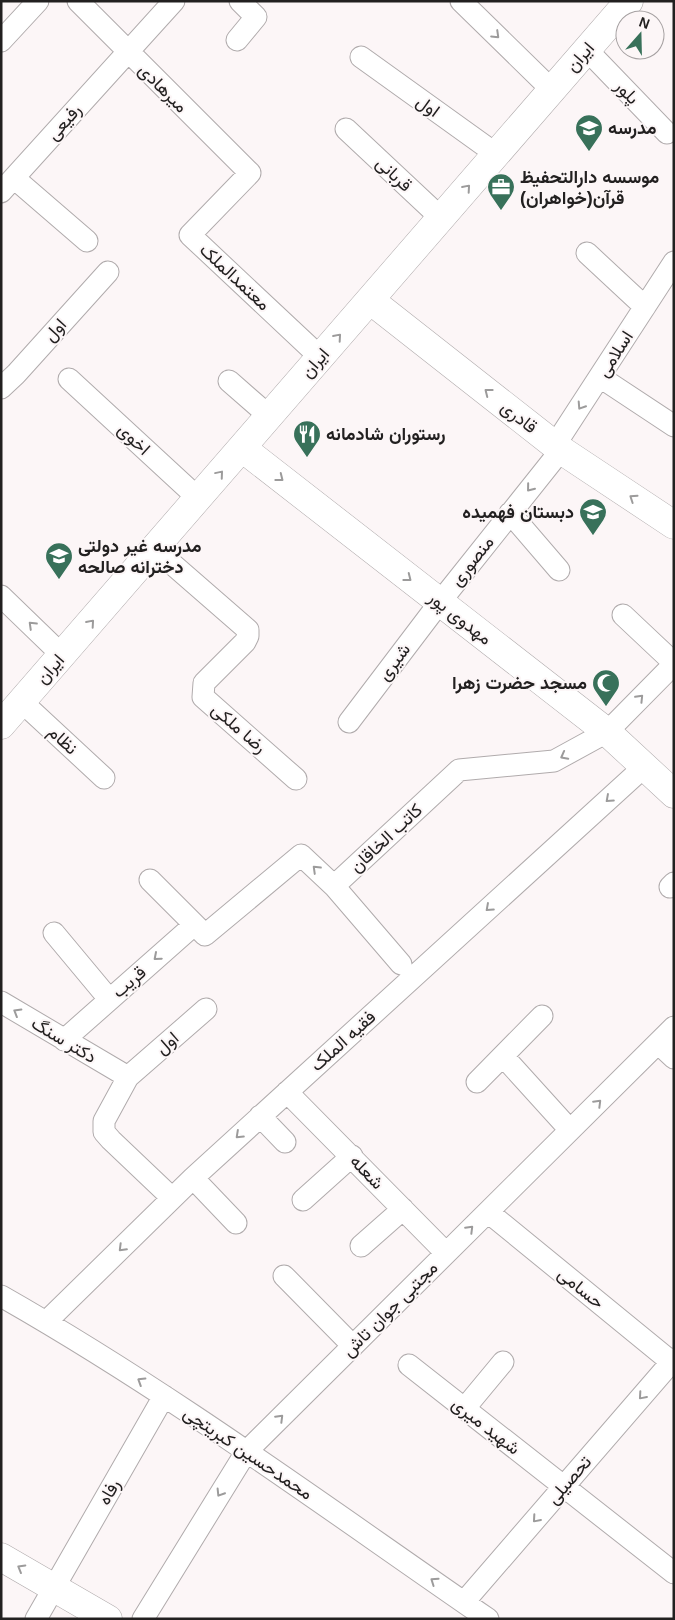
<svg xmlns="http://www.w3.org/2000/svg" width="675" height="1620" font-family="Helvetica,Vazirmatn,sans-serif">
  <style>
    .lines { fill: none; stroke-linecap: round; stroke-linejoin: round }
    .street-casing { stroke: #b0abac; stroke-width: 23 }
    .secondary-casing { stroke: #b0abac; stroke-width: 29 }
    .street { stroke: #fff; stroke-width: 21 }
    .secondary { stroke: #fff; stroke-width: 28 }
    .oneway { stroke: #9c9b9b }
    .labels { text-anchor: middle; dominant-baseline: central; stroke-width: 4; stroke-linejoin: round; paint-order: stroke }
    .street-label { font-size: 18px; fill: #222020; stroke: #fcf6f7 }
    .poi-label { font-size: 18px; font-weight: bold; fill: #222020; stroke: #fcf6f7; text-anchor: start }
  </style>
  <rect width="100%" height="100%" fill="#fcf6f7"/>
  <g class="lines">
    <!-- street casing -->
    <g class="street-casing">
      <path id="street" d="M 78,1 L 250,173 L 190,235 L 320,357
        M 461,1 L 552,90
        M 237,40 L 256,17 L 240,1
        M 1,41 L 38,1
        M 587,50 L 667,133
        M 361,57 L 496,154
        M 346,129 L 441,218
        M 14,178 L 87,241
        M 1,192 L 174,1
        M 587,253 L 645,307
        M 600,377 L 674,426
        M 69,379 L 199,499
        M 229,381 L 269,416
        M 1,388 L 16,374 L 108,272
        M 555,445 L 674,262
        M 510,513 L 559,570
        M 155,549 L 248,630 L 248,636 L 245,642 L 204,683 L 203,697 L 296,779
        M 1,596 L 62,655
        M 623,615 L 674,663
        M 22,702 L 104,778
        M 349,722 L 440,602 L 561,450
        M 150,880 L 205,935 L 301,855 L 334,886 L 459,770 L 554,761 L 607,732 L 674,664
        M 334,886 L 401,964
        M 670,887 L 674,883
        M 54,933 L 109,999
        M 1,1002 L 128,1077
        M 64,1040 L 194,925
        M 658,1043 L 674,1058
        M 503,1056 L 570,1130
        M 477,1082 L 542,1016
        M 287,1092 L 446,1253
        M 260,1116 L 285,1142
        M 193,1178 L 236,1223
        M 172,1198 L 111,1140 L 104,1132 L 104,1121 L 128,1077 L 206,1009
        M 303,1200 L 352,1156
        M 488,1212 L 674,1364
        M 361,1246 L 403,1209
        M 284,1276 L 353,1346
        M 1,1296 C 170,1392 328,1509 488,1619
        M 46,1322 L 193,1178 L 645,766
        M 409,1365 L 674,1573
        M 464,1409 L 503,1362
        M 464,1602 L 674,1359
        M 36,1619 L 164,1396
        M 143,1619 L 246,1452 L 674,1027"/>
    </g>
    <!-- secondary casing -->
    <g class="secondary-casing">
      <path id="secondary" d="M 370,300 L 561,450 L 674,525
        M 242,448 L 607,732 L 674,794
        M 1,725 L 629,1
        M 1,1557 L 108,1619"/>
    </g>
    <!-- street -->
    <use href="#street" class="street"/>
    <!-- secondary -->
    <use href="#secondary" class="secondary"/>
  </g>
  <!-- one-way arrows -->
  <defs><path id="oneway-chevron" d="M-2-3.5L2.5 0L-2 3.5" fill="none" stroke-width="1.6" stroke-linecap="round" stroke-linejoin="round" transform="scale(1.25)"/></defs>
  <g class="oneway">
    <use href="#oneway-chevron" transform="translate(496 35) rotate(44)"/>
    <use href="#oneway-chevron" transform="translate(467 188) rotate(-49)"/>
    <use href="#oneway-chevron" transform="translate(338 337) rotate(-49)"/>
    <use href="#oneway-chevron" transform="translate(488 392) rotate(-142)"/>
    <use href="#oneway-chevron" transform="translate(581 406) rotate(123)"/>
    <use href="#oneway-chevron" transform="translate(220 474) rotate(-50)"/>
    <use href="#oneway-chevron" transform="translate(280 478) rotate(38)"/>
    <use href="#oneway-chevron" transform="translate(530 488) rotate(129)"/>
    <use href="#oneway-chevron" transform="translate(633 498) rotate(-146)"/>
    <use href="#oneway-chevron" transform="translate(408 578) rotate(38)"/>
    <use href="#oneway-chevron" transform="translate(91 623) rotate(-49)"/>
    <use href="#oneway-chevron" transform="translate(32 625) rotate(-136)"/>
    <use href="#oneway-chevron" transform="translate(640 698) rotate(-46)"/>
    <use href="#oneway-chevron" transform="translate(564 756) rotate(152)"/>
    <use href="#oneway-chevron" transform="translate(609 799) rotate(138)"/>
    <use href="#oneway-chevron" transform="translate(316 869) rotate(-136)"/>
    <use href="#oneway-chevron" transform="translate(489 908) rotate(138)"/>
    <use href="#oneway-chevron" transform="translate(157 957) rotate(139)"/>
    <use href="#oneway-chevron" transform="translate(17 1012) rotate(-149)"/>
    <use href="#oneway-chevron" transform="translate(598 1103) rotate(-45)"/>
    <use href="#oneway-chevron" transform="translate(239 1135) rotate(137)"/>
    <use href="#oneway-chevron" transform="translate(470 1229) rotate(-45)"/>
    <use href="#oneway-chevron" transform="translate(122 1248) rotate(135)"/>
    <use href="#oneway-chevron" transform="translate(141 1381) rotate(-148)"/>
    <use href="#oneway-chevron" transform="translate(642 1396) rotate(131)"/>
    <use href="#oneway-chevron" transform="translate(280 1418) rotate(-45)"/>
    <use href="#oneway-chevron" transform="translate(220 1493) rotate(122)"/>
    <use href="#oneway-chevron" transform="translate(536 1519) rotate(131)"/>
    <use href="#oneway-chevron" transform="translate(21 1568) rotate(-150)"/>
    <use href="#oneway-chevron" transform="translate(434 1581) rotate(-145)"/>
  </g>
  <!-- icons -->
  <defs>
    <g id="school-pin" transform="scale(1.4375)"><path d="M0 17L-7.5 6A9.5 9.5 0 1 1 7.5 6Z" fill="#38715a" stroke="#fcf6f7"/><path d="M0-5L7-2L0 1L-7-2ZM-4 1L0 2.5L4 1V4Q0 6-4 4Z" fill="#fff"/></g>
    <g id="office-pin" transform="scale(1.4375)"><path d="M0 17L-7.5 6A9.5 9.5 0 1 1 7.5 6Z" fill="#38715a" stroke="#fcf6f7"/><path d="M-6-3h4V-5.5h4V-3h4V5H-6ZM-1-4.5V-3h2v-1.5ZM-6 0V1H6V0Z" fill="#fff"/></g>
    <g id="restaurant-pin" transform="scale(1.4375)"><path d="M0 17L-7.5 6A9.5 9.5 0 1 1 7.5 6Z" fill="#38715a" stroke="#fcf6f7"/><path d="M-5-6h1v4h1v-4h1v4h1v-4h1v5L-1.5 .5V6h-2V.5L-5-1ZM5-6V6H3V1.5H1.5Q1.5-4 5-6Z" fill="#fff"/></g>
    <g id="mosque-pin" transform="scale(1.4375)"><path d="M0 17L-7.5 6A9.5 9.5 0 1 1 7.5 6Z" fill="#38715a" stroke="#fcf6f7"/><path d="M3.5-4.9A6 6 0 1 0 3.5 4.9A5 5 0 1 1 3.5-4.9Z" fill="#fff"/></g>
  </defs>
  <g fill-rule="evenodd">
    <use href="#school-pin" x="589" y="128"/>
    <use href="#office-pin" x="501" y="187"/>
    <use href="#restaurant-pin" x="307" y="434"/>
    <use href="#school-pin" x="593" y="512"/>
    <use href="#school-pin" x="59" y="556"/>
    <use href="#mosque-pin" x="606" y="683"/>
  </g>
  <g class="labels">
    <!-- street labels -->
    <g class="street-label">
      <text transform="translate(580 57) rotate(-49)">ایران</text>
      <text transform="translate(163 88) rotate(45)">میرهادی</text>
      <text transform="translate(627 92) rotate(46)">پلور</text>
      <text transform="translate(428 106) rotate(36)">اول</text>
      <text transform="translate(64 122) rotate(-48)">رفیعی</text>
      <text transform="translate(394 174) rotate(43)">قربانی</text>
      <text transform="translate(235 277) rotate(43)">معتمدالملک</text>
      <text transform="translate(55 330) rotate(-48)">اول</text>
      <text transform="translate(615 354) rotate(-57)">اسلامی</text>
      <text transform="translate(315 363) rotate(-49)">ایران</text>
      <text transform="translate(519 417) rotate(38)">قادرى</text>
      <text transform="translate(134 439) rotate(43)">اخوی</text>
      <text transform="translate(472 561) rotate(-52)">منصوری</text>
      <text transform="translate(460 618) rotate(38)">مهدوی پور</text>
      <text transform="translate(394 662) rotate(-53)">شیری</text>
      <text transform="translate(50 669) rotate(-49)">ایران</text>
      <text transform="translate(239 728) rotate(41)">رضا ملکی</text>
      <text transform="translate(63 740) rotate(43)">نظام</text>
      <text transform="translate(386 838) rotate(-43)">کاتب الخاقان</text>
      <text transform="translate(129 982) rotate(-41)">قریب</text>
      <text transform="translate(64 1040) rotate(31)">دکتر سنگ</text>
      <text transform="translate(343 1041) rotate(-42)">فقیه الملک</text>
      <text transform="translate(167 1043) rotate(-41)">اول</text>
      <text transform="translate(367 1172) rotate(46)">شعله</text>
      <text transform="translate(581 1288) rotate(39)">حسامی</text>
      <text transform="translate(390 1309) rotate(-45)">مجتبی جوان تاش</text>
      <text transform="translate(486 1426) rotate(38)">شهید میری</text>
      <text transform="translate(248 1453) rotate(34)">محمدحسین کبریتچی</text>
      <text transform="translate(569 1480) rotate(-49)">تحصیلی</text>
      <text transform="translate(109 1492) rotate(-60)">رفاه</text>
    </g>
    <!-- poi labels -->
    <g class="poi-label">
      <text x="608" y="128">مدرسه</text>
      <text x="520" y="177">موسسه دارالتحفیظ<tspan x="520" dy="21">قرآن(خواهران)</tspan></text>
      <text x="326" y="434">رستوران شادمانه</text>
      <text x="574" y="512" text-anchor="end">دبستان فهمیده</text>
      <text x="78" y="546">مدرسه غیر دولتی<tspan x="78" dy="21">دخترانه صالحه</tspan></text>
      <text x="587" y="683" text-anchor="end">مسجد حضرت زهرا</text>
    </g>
  </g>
  <!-- border -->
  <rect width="675" height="1620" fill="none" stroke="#222020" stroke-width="5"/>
  <!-- north arrow -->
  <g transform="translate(640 35) rotate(20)"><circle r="24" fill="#fcf6f7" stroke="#a5a0a1"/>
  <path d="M0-4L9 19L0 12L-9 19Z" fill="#38715a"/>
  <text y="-8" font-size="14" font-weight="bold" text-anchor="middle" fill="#222020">N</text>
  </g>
</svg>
